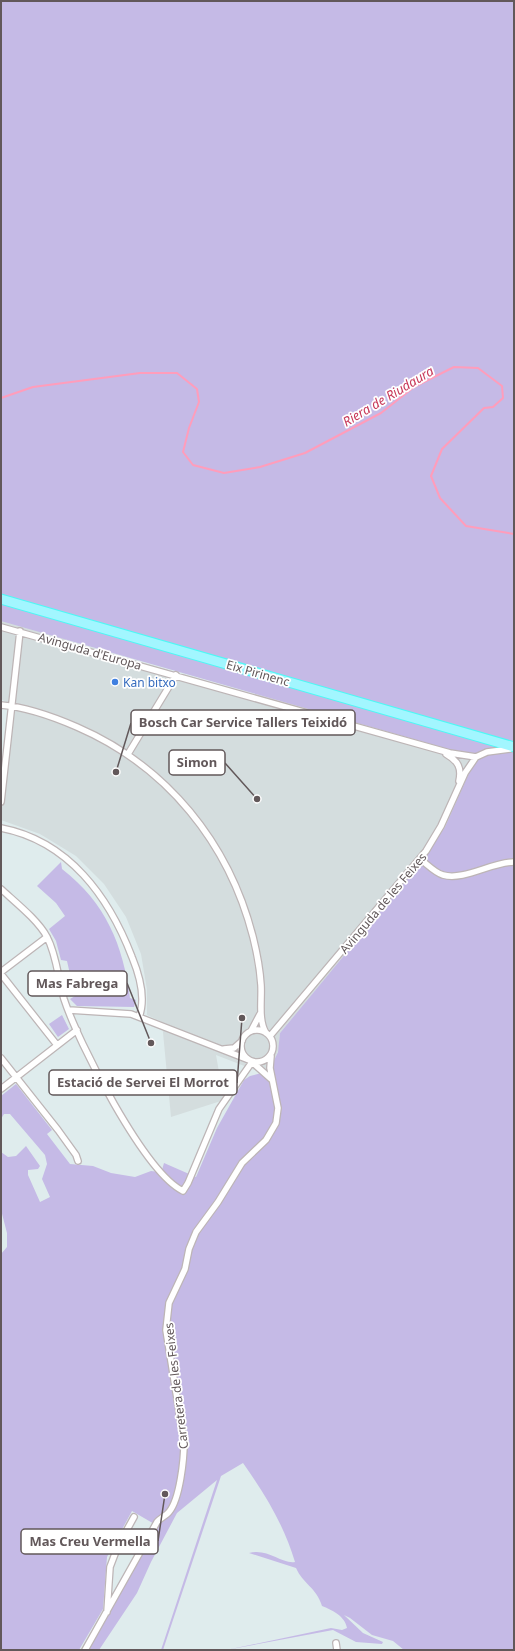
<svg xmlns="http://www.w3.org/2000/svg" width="515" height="1651" font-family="'Noto Sans',sans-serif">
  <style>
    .industrial { fill: #d4ddde }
    .green { fill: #c5bae6 }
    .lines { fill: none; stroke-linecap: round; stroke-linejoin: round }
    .stream { stroke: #ff9dbb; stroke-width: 2 }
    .street-casing { stroke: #bdb5b6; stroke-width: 8 }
    .primary-casing { stroke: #4cf9f5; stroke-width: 11 }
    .street { stroke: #fff; stroke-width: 5.5 }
    .primary { stroke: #a2f6ff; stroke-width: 9 }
    .shop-dot { fill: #3f7fe0; stroke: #fff; stroke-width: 1.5 }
    .labels { text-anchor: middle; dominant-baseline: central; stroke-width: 3.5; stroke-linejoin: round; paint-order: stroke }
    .street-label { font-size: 12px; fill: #62585a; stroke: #fff }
    .shop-label { font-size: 12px; fill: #366cbe; stroke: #fff; text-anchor: start }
    .water-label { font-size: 13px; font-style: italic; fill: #c83a5b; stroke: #fff }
    .leader { fill: none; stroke: #62585a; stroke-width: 1.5 }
    .callout-dot { fill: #62585a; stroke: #fff; stroke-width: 1.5 }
    .callout { fill: #fff; stroke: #62585a; stroke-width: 1.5 }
    .callout-label { font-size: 13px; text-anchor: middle; font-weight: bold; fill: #62585a }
  </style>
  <rect width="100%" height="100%" fill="#dfeced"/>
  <!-- industrial -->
  <path class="industrial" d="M 1,617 L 68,634 L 66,640 L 341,720 L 471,754 L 475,757 L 445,827 L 436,841 L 395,895 L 280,1033 L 279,1048 L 272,1067 L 260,1072 L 216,1055 L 224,1100 L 171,1117 L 162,1022 L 147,1015 L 147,990 L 141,954 L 126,917 L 104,884 L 76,856 L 40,834 L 1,820 L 10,704 L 1,699 Z"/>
  <!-- green -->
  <path class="green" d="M 1,1 L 514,1 L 514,1650 L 404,1650 L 393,1641 L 372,1635 L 350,1618 L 344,1615 L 363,1633 L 383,1642 L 382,1644 L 356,1642 L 333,1630 L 226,1650 L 331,1628 L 342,1630 L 347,1628 C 345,1616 332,1610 322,1606 C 316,1587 303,1584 296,1568 L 249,1553 C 268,1548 281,1564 295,1562 C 284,1525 265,1494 243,1463 L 221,1476 L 163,1650 L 161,1650 L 217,1480 L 177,1513 L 151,1562 L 137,1593 L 99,1650 L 86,1650 L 156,1525 L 132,1511 L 107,1557 L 103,1609 L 79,1650 L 1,1650 L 1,1254 L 7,1247 L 7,1233 L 1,1210 L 1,1152 L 8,1157 L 16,1156 L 26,1146 L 40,1166 L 38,1169 L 28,1170 L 28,1175 L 40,1202 L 50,1197 L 42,1179 L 47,1164 L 45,1155 L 10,1114 L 4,1114 L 1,1119 L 1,1096 L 16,1084 L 52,1130 L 47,1134 L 70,1164 L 93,1166 L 111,1173 L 135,1177 L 151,1171 L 159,1172 L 162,1170 L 164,1163 L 196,1177 L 217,1128 L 244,1080 L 250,1076 L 269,1071 L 278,1052 L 280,1033 L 419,865 L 427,861 L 424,858 L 445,827 L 476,757 L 1,621 Z
    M 61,862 L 62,869 C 106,903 123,945 130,998 L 136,1000 L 134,1007 L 77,1006 L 70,999 L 75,996 L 67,961 L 61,960 L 56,941 L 49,929 L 65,916 L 56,903 L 37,886 Z
    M 62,1015 L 69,1029 L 58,1037 L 49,1024 Z"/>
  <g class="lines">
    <!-- stream -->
    <path class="stream" d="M 1,398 L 33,387 L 140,373 L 177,373 L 197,389 L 199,402 L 189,428 L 183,452 L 193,465 L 224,473 L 260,467 L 305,453 L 381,413 L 414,387 L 454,367 L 478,368 L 502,386 L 503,398 L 493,407 L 484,408 L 442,449 L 431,476 L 440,498 L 466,526 L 514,534"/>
    <!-- street casing -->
    <g class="street-casing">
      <path id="street" d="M 1,627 L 450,753 L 476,757 L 487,752 L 510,749
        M 1,705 C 26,707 54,717 77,727 C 167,766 229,843 253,937 C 257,953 260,969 261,985 C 262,1000 258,1020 266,1033
        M 128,754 L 176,675
        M 446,754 C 458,761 462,768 459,781
        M 1,802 L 20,631
        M 1,828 C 69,841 109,897 132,957 C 139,974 146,999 139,1017
        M 420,859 C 427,864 435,873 443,875 C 464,881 492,862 514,862
        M 1,889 C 15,902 38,920 47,937 C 57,956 58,979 64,999 C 78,1042 144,1172 183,1191 L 188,1183 L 219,1109 L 252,1062 L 271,1079
        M 1,972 L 47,937
        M 1,974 L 57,1045
        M 69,1010 L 131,1014 L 249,1060
        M241 1046a16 16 0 1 1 32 0a16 16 0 1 1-32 0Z
        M 251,1031 L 260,1014
        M 270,1036 L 426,851 L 441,826 L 465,773 L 476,757
        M 224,1049 L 234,1048 L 242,1041
        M 1,1058 L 58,1130 L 76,1155 L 78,1161
        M 1,1089 L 77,1030
        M 107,1612 L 110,1567 L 118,1546 L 134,1517
        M 336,1643 L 337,1650
        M 85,1650 L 157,1522 C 160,1518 166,1516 169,1512 C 180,1499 184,1459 184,1442 L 166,1330 L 169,1303 L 185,1269 L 189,1249 L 196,1232 L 218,1202 L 242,1163 L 266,1140 L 276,1123 L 278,1108 L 270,1068 L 271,1056"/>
    </g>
    <!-- primary casing -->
    <g class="primary-casing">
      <path id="primary" d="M 1,599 L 514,747"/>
    </g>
    <!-- street -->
    <use href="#street" class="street"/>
    <!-- primary -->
    <use href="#primary" class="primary"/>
  </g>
  <!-- markers -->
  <circle class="shop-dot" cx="115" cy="682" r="4"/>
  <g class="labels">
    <!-- street labels -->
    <g class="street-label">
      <text transform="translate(90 651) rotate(16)">Avinguda d'Europa</text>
      <text transform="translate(258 673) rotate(16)">Eix Pirinenc</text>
      <text transform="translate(383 903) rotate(-50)">Avinguda de les Feixes</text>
      <text transform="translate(176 1386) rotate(-97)">Carretera de les Feixes</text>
    </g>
    <!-- shop labels -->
    <g class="shop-label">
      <text x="123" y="682">Kan bitxo</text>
    </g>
    <!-- water labels -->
    <g class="water-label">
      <text transform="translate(388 396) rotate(-31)">Riera de Riudaura</text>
    </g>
  </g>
  <!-- callouts -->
  <path class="leader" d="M116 772L131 723M257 799L225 763M151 1043L127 983M242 1018L237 1083M165 1494L158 1541"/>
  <g class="callout-dot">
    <circle cx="116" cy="772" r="4"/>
    <circle cx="257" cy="799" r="4"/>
    <circle cx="151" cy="1043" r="4"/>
    <circle cx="242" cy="1018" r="4"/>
    <circle cx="165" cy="1494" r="4"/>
  </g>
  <g class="callout">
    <rect x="131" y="710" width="224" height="25" rx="4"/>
    <rect x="169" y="750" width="56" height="25" rx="4"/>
    <rect x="28" y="971" width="99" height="25" rx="4"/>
    <rect x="49" y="1070" width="188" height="25" rx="4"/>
    <rect x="21" y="1529" width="137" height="25" rx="4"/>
  </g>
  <g class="callout-label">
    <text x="243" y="727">Bosch Car Service Tallers Teixidó</text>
    <text x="197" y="767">Simon</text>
    <text x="77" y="988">Mas Fabrega</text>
    <text x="143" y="1087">Estació de Servei El Morrot</text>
    <text x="90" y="1546">Mas Creu Vermella</text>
  </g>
  <!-- border -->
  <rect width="515" height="1651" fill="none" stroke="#62585a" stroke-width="4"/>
</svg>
